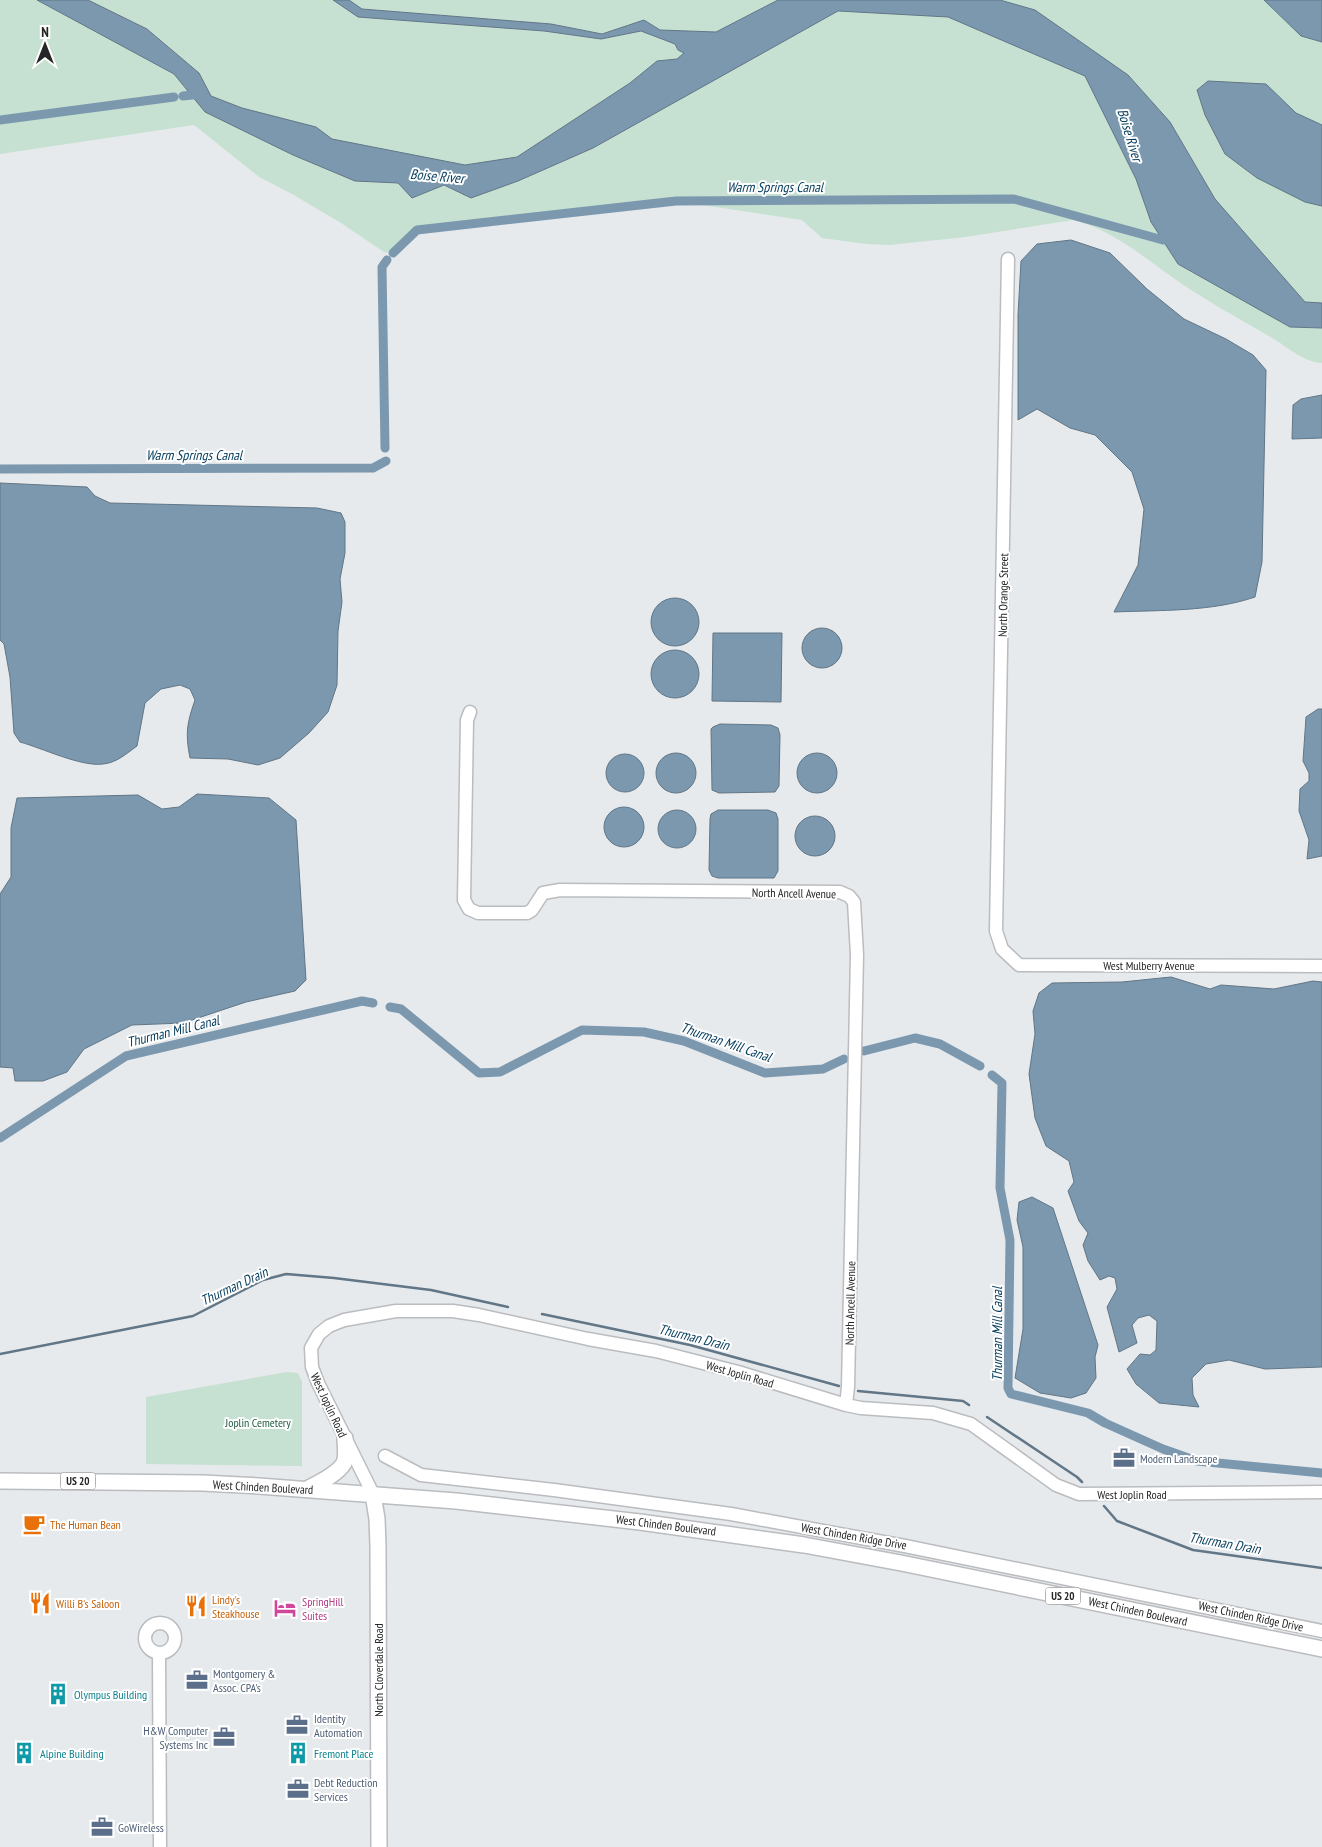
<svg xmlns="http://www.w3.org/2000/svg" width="1322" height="1847" font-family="'PT Sans Narrow',sans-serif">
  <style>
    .green { fill: #c6e1d1 }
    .water { fill: #7b98af; stroke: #617686 }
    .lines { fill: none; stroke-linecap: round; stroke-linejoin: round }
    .stream { stroke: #617686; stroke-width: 2.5 }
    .canal { stroke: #7b98af; stroke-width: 9 }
    .minor-casing { stroke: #babcbf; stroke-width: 15 }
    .major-casing { stroke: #babcbf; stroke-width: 18 }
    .minor { stroke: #fff; stroke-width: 12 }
    .major { stroke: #fff; stroke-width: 15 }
    .labels { text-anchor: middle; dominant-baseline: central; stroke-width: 4; stroke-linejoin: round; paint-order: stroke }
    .shield { fill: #fff; stroke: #666667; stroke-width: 1 }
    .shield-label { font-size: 11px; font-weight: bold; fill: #242526 }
    .street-label { font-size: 12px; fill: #242526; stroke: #fff }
    .park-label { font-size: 12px; fill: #215c40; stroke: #fff }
    .service-label { font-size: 12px; fill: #4e5e75; stroke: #fff; text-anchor: start }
    .food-label { font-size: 12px; fill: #c56008; stroke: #fff; text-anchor: start }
    .hotel-label { font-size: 12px; fill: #b23c85; stroke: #fff; text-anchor: start }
    .culture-label { font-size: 12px; fill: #0d838f; stroke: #fff; text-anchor: start }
    .water-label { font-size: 14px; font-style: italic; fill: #043c5c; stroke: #fff }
  </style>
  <rect width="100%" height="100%" fill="#e7eaed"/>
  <!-- green -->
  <path class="green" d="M 0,0 L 37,0 L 174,74 L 205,112 L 293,155 L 355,181 L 398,183 L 412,198 L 444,185 L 471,198 L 518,181 L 593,148 L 838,11 L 948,17 L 1085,76 L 1136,179 L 1151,222 L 1178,264 L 1290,327 L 1322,328 L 1322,363 C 1306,363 1288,348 1274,339 C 1243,321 1212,304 1182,284 C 1148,261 1114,230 1073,220 L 966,237 L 889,245 L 866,244 L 822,238 L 802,220 L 676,201 L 417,230 L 393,253 L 384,252 L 341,223 L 292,194 L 259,177 L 194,125 L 0,154 Z
    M 88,0 L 333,0 L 358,17 L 544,31 L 601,39 L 641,31 L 675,44 L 684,53 L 677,59 L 657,61 L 630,83 L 517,157 L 465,165 L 332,139 L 316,127 L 242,108 L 211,96 L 199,73 L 148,29 Z
    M 349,0 L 778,0 L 716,32 L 660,30 L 644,20 L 602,34 L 551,24 L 362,9 Z
    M 1000,0 L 1322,0 L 1322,303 L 1305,302 L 1215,199 L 1170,122 L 1035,10 Z
    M 287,1372 L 298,1373 L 302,1382 L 302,1466 L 146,1464 L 146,1397 Z"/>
  <!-- water -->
  <path class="water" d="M 37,0 L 88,0 L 147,29 L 199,73 L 211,96 L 242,108 L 316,127 L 332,139 L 465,165 L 517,157 L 630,83 L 657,61 L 677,59 L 684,53 L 678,50 L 675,44 L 641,31 L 601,39 L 544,31 L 358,17 L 333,0 L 349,0 L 362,9 L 551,24 L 602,34 L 644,20 L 660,30 L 716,32 L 778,0 L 1000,0 L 1035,10 L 1128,75 L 1170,122 L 1215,199 L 1305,302 L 1322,303 L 1322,328 L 1290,327 L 1178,264 L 1151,222 L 1136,179 L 1085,76 L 948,17 L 838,11 L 593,148 L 518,181 L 471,198 L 444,185 L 412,198 L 398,183 L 355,181 L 293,155 L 205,112 L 174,74 Z
    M 1264,0 L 1322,0 L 1322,42 L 1301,36 Z
    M 1208,81 L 1266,84 L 1296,113 L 1322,125 L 1322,206 L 1305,202 L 1257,178 L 1225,154 L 1205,115 L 1197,90 Z
    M 1071,240 L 1110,253 L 1147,289 L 1184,319 L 1226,339 L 1253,355 L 1266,370 L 1262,562 L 1255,597 C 1211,612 1161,610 1114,612 L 1138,565 L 1144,509 L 1132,472 L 1095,435 L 1070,428 L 1037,409 L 1018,420 L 1018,315 L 1021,261 L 1037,244 Z
    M 1322,395 L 1322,438 L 1292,439 L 1293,405 L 1301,399 Z
    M 0,483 L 87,487 L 95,496 L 110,503 L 317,508 L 341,513 L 345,522 L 345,553 L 340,579 L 342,602 L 338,631 L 337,685 L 328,712 L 309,733 L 280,758 L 258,765 L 228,759 L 190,758 C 185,733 187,723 195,700 L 190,689 L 180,685 L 161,689 L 145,703 L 137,746 C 126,754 116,763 103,764 C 81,767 42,748 20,742 L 14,733 L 10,677 L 4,644 L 0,640 Z
    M651 622a24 24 0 1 1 48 0a24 24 0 1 1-48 0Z
    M802 648a20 20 0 1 1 40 0a20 20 0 1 1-40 0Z
    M 713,633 L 782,633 L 781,702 L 712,701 Z
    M651 674a24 24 0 1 1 48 0a24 24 0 1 1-48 0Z
    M 1318,709 L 1322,709 L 1322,856 L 1307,859 L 1309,840 L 1299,811 L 1300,789 L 1309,781 L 1309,773 L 1303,761 L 1306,717 Z
    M 720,724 L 771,725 L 778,728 L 780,735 L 779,786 L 775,792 L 719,793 L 712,790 L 711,729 L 713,727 Z
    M797 773a20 20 0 1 1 40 0a20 20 0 1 1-40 0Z
    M656 773a20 20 0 1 1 40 0a20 20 0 1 1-40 0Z
    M606 773a19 19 0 1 1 38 0a19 19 0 1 1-38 0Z
    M 197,794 L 269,798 L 296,820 L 306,980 L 295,991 L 246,1002 L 183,1023 L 132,1025 L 84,1049 L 67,1072 L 43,1081 L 15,1081 L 13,1068 L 0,1067 L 0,894 L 11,877 L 11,828 L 17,798 L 138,795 L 162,809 L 179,807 Z
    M604 827a20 20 0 1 1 40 0a20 20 0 1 1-40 0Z
    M658 829a19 19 0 1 1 38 0a19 19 0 1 1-38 0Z
    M 718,810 L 768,810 L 776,813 L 778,819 L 778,871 L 774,878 L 718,878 L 712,876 L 709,870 L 710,819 L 711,814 Z
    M795 836a20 20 0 1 1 40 0a20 20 0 1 1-40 0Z
    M 1171,977 L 1210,989 L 1221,985 L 1274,989 L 1313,981 L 1322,982 L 1322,1367 L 1265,1369 L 1229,1360 L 1206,1364 L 1192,1378 L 1193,1395 L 1199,1407 L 1159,1403 L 1136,1384 L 1127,1369 L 1140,1354 L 1150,1355 L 1156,1350 L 1157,1321 L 1149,1315 L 1138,1318 L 1132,1325 L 1137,1343 L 1119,1352 L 1107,1307 L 1117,1289 L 1115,1278 L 1109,1276 L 1100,1280 L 1088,1261 L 1083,1245 L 1088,1233 L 1079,1221 L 1068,1191 L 1074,1182 L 1069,1161 L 1046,1146 L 1035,1118 L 1029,1074 L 1035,1034 L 1033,1011 L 1039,993 L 1052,983 L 1122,982 Z
    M 1032,1197 L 1053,1208 L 1098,1345 L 1095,1357 L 1096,1378 L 1086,1393 L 1071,1398 L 1040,1393 L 1015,1378 L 1023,1329 L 1023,1247 L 1017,1220 L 1019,1202 Z"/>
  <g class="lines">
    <!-- stream -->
    <path class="stream" d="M 542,1314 L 690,1345 L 839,1386
      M 0,1354 L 193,1316 L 263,1280 L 286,1274 L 334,1278 L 431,1290 L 508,1307
      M 858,1391 L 963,1401 L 969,1405
      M 987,1417 L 1077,1477 L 1082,1482
      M 1104,1506 L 1117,1521 L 1193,1550 L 1322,1568"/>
    <!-- canal -->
    <path class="canal" d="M 183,96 L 201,94
      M 0,120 L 174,97
      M 393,253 L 417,230 L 676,201 L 1014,199 L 1163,240
      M 385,448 L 382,267 L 387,260
      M 0,469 L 373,468 L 386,461
      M 390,1007 L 401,1009 L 479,1073 L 500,1072 L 582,1030 L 644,1032 L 684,1041 L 765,1073 L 823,1069 L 844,1059
      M 864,1051 L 915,1038 L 940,1044 L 980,1066
      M 992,1075 L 1002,1083 L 1000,1188 L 1010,1240 L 1008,1388 L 1011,1394 L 1088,1413 L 1105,1423 L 1163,1449 L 1197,1461 L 1322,1473
      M 0,1138 L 126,1056 L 362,1001 L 373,1003"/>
    <!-- minor casing -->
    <g class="minor-casing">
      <path id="minor" d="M 1008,259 L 996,931 L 1002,949 L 1019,965 L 1322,966
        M 470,712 L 467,720 L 464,900 L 469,909 L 478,913 L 527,913 L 532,910 L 543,893 L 560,890 L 840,892 L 849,896 L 854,902 L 857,955 L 848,1387 L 846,1405
        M 385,1456 L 421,1475 L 554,1490 L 731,1514 L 905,1546 L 1322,1631
        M 373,1494 L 318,1383 L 312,1367 L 311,1348 L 319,1334 L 329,1326 L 344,1320 L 396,1311 L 453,1311 L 479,1315 L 588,1339 L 656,1351 L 738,1372 L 846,1405 L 861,1408 L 933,1413 L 971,1424 L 1056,1485 L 1079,1494 L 1322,1492
        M145 1638a15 15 0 1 1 30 0a15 15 0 1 1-30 0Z
        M 159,1653 L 160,1847"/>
    </g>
    <!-- major casing -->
    <g class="major-casing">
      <path id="major" d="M 0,1481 L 203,1483 L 259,1486 L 456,1501 L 640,1522 L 804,1545 L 901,1563 L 1322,1649
        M 307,1489 C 318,1483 337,1475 344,1463 C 347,1456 345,1446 345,1438
        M 373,1494 L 377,1519 L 378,1546 L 379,1847"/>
    </g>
    <!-- minor -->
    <use href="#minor" class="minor"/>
    <!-- major -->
    <use href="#major" class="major"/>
  </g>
  <!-- icons -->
  <defs>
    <g id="office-bare" transform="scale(1.725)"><path d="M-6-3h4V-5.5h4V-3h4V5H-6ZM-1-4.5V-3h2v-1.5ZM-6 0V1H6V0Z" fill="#5c6f8a" stroke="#fff" stroke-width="2.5" paint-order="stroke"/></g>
    <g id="cafe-bare" transform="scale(1.725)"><path d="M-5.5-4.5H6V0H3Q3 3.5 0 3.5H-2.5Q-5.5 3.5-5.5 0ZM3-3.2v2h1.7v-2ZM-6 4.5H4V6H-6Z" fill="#e8710a" stroke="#fff" stroke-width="2.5" paint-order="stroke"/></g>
    <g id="restaurant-bare" transform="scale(1.725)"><path d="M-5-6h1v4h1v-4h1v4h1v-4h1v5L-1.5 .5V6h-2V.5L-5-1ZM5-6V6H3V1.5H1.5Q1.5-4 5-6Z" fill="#e8710a" stroke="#fff" stroke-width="2.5" paint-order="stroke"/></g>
    <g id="hotel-bare" transform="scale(1.725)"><path d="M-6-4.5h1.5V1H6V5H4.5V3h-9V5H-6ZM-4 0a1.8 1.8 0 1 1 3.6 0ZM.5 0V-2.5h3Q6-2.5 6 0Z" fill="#d1479c" stroke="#fff" stroke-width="2.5" paint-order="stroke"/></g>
    <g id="building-bare" transform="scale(1.725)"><path d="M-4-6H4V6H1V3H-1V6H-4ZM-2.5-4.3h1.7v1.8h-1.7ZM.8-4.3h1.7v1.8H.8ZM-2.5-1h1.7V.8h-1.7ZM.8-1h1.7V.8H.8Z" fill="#0f9aa8" stroke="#fff" stroke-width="2.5" paint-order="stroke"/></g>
  </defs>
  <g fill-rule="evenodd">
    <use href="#office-bare" x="1124" y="1458"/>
    <use href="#cafe-bare" x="34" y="1524"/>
    <use href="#restaurant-bare" x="40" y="1603"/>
    <use href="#restaurant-bare" x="196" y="1606"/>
    <use href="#hotel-bare" x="285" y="1608"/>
    <use href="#office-bare" x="197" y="1680"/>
    <use href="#building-bare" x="58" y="1694"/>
    <use href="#office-bare" x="297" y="1725"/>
    <use href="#office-bare" x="224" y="1737"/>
    <use href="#building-bare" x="24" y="1753"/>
    <use href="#building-bare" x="298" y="1753"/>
    <use href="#office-bare" x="298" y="1789"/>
    <use href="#office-bare" x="102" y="1827"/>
  </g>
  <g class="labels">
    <!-- shield labels -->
    <g class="shield">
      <rect x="60.5" y="1472.5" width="35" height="17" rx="4"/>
      <rect x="1045.5" y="1587.5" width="35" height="17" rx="4"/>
    </g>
    <g class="shield-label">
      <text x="78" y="1481">US 20</text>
      <text x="1063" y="1596">US 20</text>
    </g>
    <!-- street labels -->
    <g class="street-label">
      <text transform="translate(1003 595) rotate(-89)">North Orange Street</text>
      <text transform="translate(794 893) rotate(1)">North Ancell Avenue</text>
      <text x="1149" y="965">West Mulberry Avenue</text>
      <text transform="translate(850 1303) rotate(-89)">North Ancell Avenue</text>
      <text transform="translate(740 1374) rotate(16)">West Joplin Road</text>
      <text transform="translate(329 1405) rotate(65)">West Joplin Road</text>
      <text transform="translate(263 1487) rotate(3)">West Chinden Boulevard</text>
      <text x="1132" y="1494">West Joplin Road</text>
      <text transform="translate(666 1525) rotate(7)">West Chinden Boulevard</text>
      <text transform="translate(854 1536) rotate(10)">West Chinden Ridge Drive</text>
      <text transform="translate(1138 1611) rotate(12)">West Chinden Boulevard</text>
      <text transform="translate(1251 1616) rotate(12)">West Chinden Ridge Drive</text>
      <text transform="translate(378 1670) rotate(-90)">North Cloverdale Road</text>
    </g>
    <!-- park labels -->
    <g class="park-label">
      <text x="258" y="1422">Joplin Cemetery</text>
    </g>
    <!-- service labels -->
    <g class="service-label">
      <text x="1140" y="1458">Modern Landscape</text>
      <text x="213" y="1673">Montgomery &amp;<tspan x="213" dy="14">Assoc. CPA's</tspan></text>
      <text x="314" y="1718">Identity<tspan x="314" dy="14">Automation</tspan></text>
      <text x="208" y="1730" text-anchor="end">H&amp;W Computer<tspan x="208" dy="14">Systems Inc</tspan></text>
      <text x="314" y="1782">Debt Reduction<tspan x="314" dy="14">Services</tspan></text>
      <text x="118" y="1827">GoWireless</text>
    </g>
    <!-- food labels -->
    <g class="food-label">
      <text x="50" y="1524">The Human Bean</text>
      <text x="212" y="1599">Lindy's<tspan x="212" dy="14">Steakhouse</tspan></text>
      <text x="56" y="1603">Willi B's Saloon</text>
    </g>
    <!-- hotel labels -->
    <g class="hotel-label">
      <text x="302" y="1601">SpringHill<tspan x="302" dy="14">Suites</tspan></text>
    </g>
    <!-- culture labels -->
    <g class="culture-label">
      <text x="74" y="1694">Olympus Building</text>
      <text x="40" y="1753">Alpine Building</text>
      <text x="314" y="1753">Fremont Place</text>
    </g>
    <!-- water labels -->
    <g class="water-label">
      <text transform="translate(1130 135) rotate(73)">Boise River</text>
      <text transform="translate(437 176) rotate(5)">Boise River</text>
      <text x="775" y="187">Warm Springs Canal</text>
      <text x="194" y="455">Warm Springs Canal</text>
      <text transform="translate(173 1031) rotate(-14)">Thurman Mill Canal</text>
      <text transform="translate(726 1042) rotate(19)">Thurman Mill Canal</text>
      <text transform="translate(234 1286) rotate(-25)">Thurman Drain</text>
      <text transform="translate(997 1334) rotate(-90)">Thurman Mill Canal</text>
      <text transform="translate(694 1337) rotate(14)">Thurman Drain</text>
      <text transform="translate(1225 1543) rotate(10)">Thurman Drain</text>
    </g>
  </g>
  <!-- north arrow -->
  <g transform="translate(45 45)" stroke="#ffffff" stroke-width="4" paint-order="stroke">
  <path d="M0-4L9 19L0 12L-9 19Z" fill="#242526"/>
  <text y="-8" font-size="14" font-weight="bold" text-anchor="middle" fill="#242526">N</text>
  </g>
</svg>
